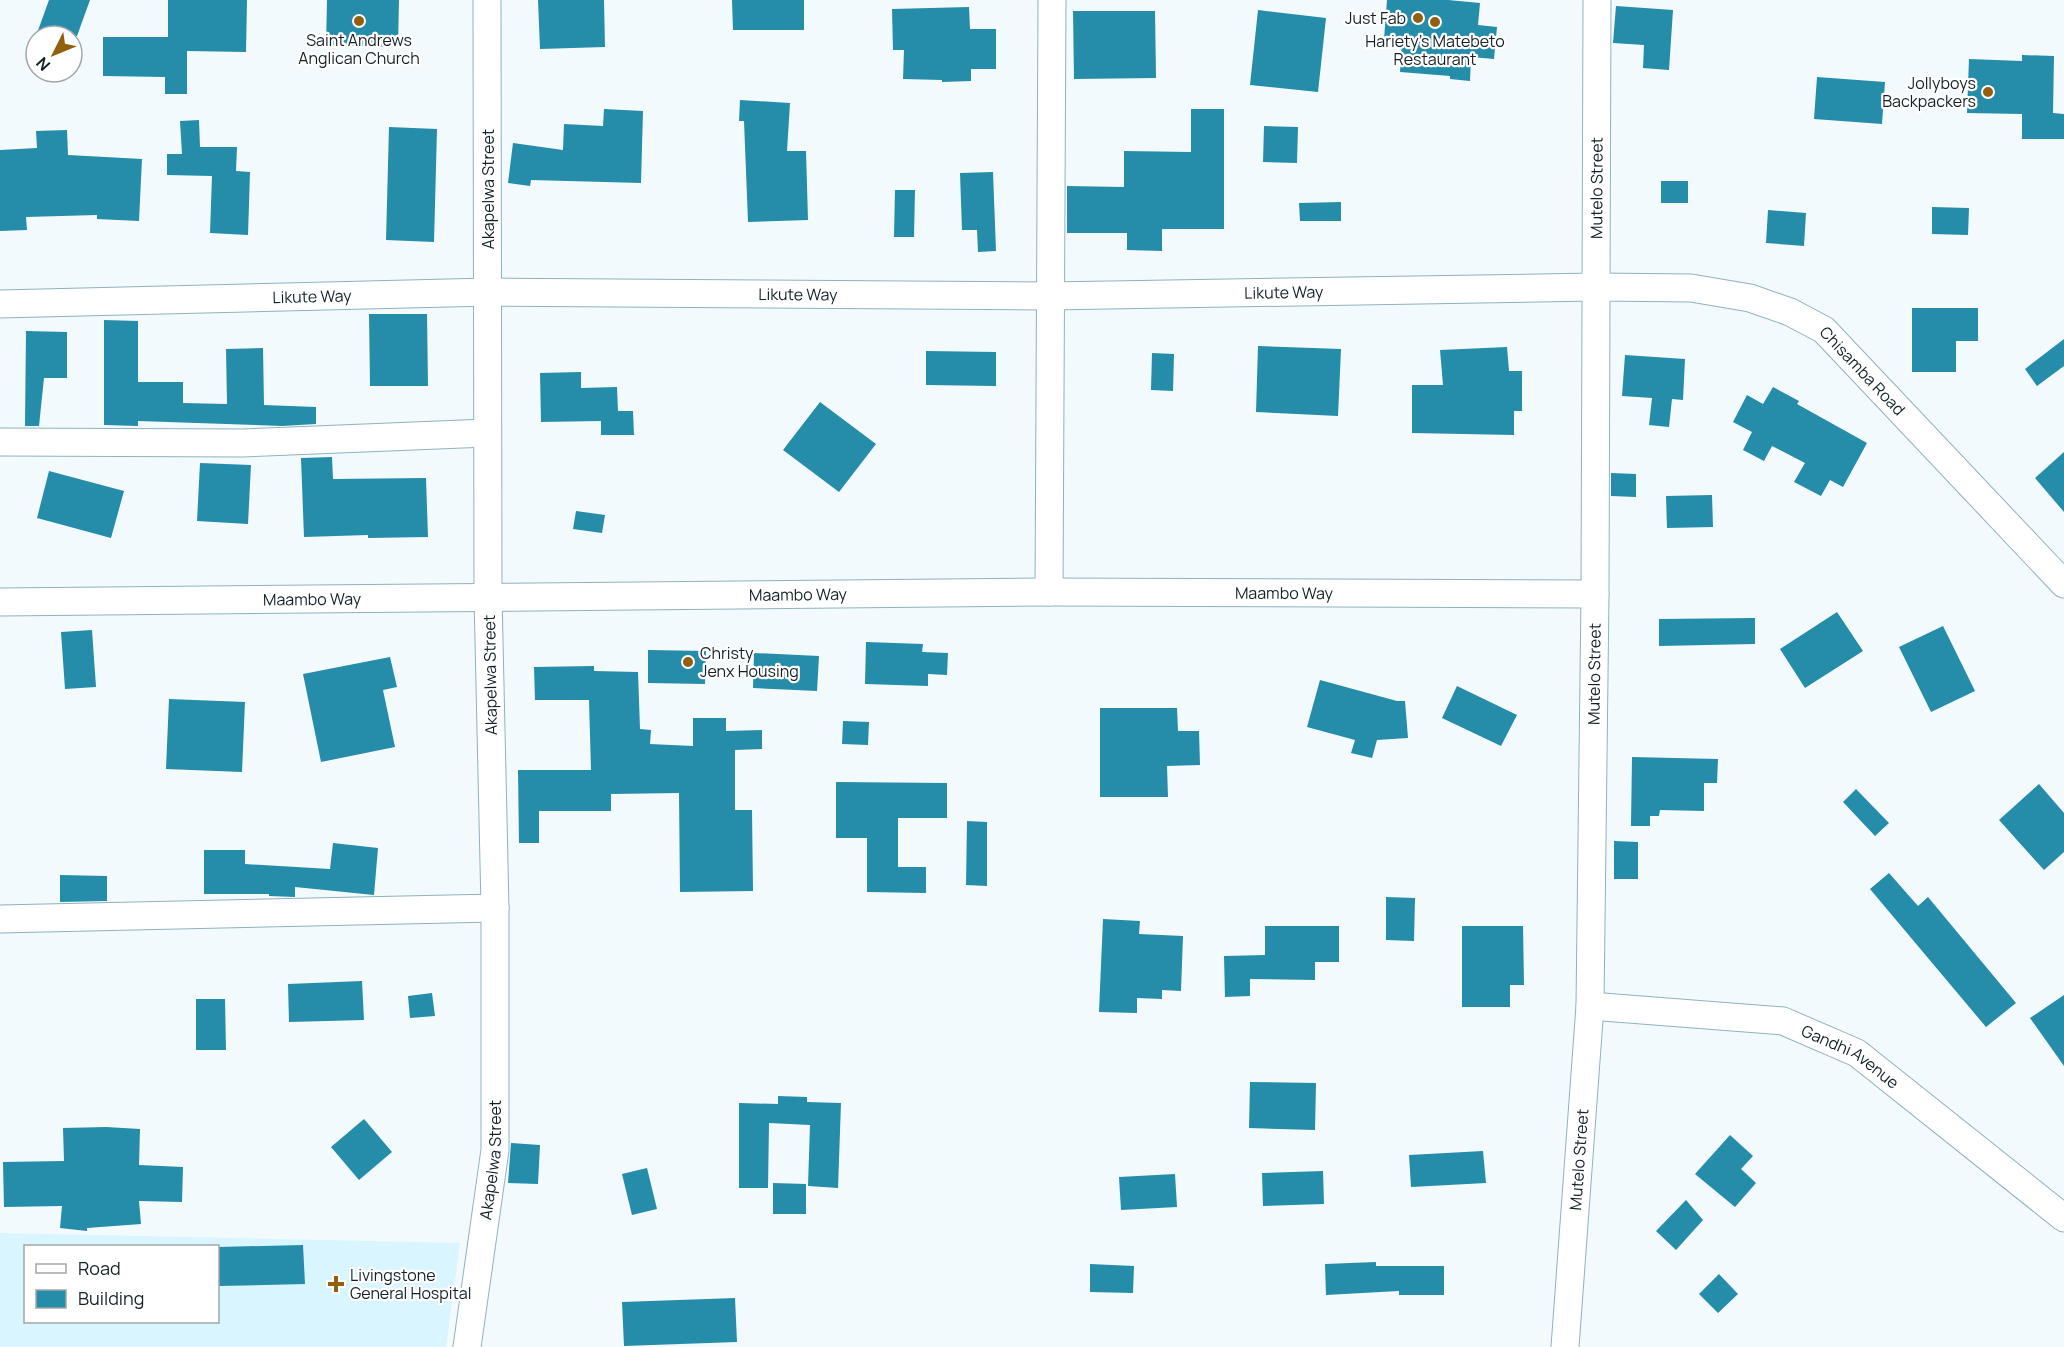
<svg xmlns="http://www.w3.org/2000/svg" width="2064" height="1347" font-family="Manrope,sans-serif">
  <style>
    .built { fill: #d9f5ff; fill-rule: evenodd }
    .building { fill: #258caa }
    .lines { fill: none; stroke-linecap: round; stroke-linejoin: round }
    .minor-casing { stroke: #8eb2bf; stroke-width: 29 }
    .minor { stroke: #fff; stroke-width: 27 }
    .poi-dot { fill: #915f0e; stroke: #fff; stroke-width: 2 }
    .labels { text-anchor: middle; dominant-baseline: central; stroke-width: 4.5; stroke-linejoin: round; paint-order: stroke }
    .poi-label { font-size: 16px; fill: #132126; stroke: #fff; text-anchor: end }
    .street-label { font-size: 16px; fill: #132126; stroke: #fff }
  </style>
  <rect width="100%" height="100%" fill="#f3fafd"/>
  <!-- built -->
  <path class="built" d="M 0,1233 L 460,1243 L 446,1347 L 0,1347 ZM 26,1246 L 218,1246 L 218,1322 L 26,1322 Z"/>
  <!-- building -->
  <path class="building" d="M 49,0 L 90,0 L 77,36 L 36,36 Z
    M 168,0 L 247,0 L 246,52 L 187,51 L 187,94 L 165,94 L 165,77 L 103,76 L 103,37 L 168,37 Z
    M 327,0 L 399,0 L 398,47 L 326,45 Z
    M 538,0 L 604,0 L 605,47 L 540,49 Z
    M 732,0 L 804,0 L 804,30 L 733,30 Z
    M 1387,0 L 1448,0 L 1480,3 L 1478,25 L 1497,27 L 1494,59 L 1471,57 L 1470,81 L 1450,79 L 1450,76 L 1400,72 L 1402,41 L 1384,39 Z
    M 1616,6 L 1673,10 L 1669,70 L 1643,68 L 1644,45 L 1613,43 Z
    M 969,7 L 970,29 L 996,29 L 996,69 L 971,69 L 971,81 L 942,82 L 942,80 L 903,79 L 904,50 L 893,50 L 892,9 Z
    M 1258,10 L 1326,18 L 1318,92 L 1250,85 Z
    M 1073,11 L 1155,11 L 1156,78 L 1074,79 Z
    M 2022,55 L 2054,56 L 2053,113 L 2064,114 L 2064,139 L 2022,139 L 2022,114 L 1967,113 L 1969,59 L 2022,61 Z
    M 1817,77 L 1885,82 L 1882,124 L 1814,119 Z
    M 740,100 L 790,103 L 787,151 L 806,151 L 808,220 L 748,222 L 744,121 L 739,121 Z
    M 604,109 L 643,111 L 641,183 L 531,180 L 530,186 L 508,183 L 513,143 L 563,150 L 564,124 L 603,126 Z
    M 1191,109 L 1224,109 L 1224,229 L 1162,229 L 1162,251 L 1127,250 L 1127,233 L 1067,233 L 1067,186 L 1124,187 L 1124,151 L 1191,152 Z
    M 199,120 L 200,147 L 237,147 L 236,171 L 250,172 L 248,235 L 210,233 L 212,176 L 167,175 L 167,154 L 182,154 L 180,121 Z
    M 1264,126 L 1298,127 L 1297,163 L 1263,162 Z
    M 389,127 L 437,129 L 434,242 L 386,240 Z
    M 67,130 L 68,155 L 142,159 L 139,221 L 97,219 L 97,215 L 26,217 L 27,230 L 0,231 L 0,150 L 37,148 L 36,131 Z
    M 993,172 L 996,251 L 978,252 L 977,230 L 962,230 L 960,173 Z
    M 1661,181 L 1688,181 L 1688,203 L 1661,203 Z
    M 895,190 L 915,190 L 914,237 L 894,237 Z
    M 1341,202 L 1341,221 L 1300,221 L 1299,203 Z
    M 1932,207 L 1969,208 L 1968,235 L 1932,234 Z
    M 1768,210 L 1806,213 L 1804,246 L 1766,243 Z
    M 1912,308 L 1978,308 L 1978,341 L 1956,341 L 1956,372 L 1912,372 Z
    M 369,314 L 427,314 L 428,386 L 370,386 Z
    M 104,320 L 138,321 L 138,382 L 183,382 L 183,403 L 227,404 L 226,349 L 263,348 L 264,405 L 316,407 L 316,424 L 282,426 L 138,421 L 138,426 L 104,425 Z
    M 26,331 L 67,332 L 67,378 L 44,378 L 39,426 L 25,426 Z
    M 2064,339 L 2064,366 L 2037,386 L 2025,369 Z
    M 1258,346 L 1341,349 L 1338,416 L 1256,412 Z
    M 1507,347 L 1509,371 L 1522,371 L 1522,411 L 1514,411 L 1514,435 L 1412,433 L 1412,385 L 1443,385 L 1440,350 Z
    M 926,351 L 996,352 L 996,386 L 926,385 Z
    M 1152,353 L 1174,354 L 1173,391 L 1151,390 Z
    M 1625,355 L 1685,359 L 1683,400 L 1672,399 L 1669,427 L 1649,425 L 1652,398 L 1622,396 Z
    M 581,372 L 581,388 L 617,387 L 618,411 L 633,411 L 634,435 L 601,435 L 601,421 L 541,422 L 540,373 Z
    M 1773,387 L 1799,401 L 1797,404 L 1867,443 L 1843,487 L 1830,480 L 1821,496 L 1794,482 L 1805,463 L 1772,446 L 1764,461 L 1743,450 L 1752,432 L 1733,422 L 1747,395 L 1763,404 Z
    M 820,402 L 876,444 L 839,492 L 783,450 Z
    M 2064,452 L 2064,512 L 2035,478 Z
    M 332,457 L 333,479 L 426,478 L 428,537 L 368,538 L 368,535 L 304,537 L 301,458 Z
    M 200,463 L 251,465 L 248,524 L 197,521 Z
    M 49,471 L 124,491 L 111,538 L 37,518 Z
    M 1611,473 L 1636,474 L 1636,497 L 1611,496 Z
    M 1712,495 L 1713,527 L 1667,528 L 1666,496 Z
    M 576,511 L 605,515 L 602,533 L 573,529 Z
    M 1837,612 L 1863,651 L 1805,688 L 1780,649 Z
    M 1755,618 L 1755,644 L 1659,646 L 1659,619 Z
    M 1943,626 L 1975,691 L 1931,712 L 1899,647 Z
    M 92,630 L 96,687 L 65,689 L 61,632 Z
    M 866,642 L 923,644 L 922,652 L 948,653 L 947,675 L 928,674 L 928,686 L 865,684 Z
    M 648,650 L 706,651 L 705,684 L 648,683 Z
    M 754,653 L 819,656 L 817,691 L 753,688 Z
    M 390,657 L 397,687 L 383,690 L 395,747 L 321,762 L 303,674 Z
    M 594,666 L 594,671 L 638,672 L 640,729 L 651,730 L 650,744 L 693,746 L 693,718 L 726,718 L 726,731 L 762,730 L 762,749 L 735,750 L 735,810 L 752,810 L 753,891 L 680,892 L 679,793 L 611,794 L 611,811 L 539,811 L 539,843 L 519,843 L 518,770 L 591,770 L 589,700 L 535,700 L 534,667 Z
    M 1320,680 L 1397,701 L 1405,701 L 1408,738 L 1377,740 L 1372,758 L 1351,753 L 1355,740 L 1307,727 Z
    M 1457,686 L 1517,715 L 1501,746 L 1442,718 Z
    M 169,699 L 245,702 L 242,772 L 166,769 Z
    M 1100,708 L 1177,708 L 1178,731 L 1199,731 L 1200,765 L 1167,766 L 1168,797 L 1100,797 Z
    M 843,721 L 869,722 L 868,745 L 842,744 Z
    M 1632,757 L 1718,759 L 1717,783 L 1704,783 L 1704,811 L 1660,810 L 1659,816 L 1650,816 L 1650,826 L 1631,826 Z
    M 836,782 L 947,783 L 947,818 L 898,818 L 898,867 L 926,867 L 926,893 L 867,892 L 867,838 L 836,838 Z
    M 2039,784 L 2064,813 L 2064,852 L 2044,870 L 1999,820 Z
    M 1856,789 L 1889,823 L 1875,836 L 1843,802 Z
    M 967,821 L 987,822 L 987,886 L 966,885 Z
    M 1614,841 L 1638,842 L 1638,879 L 1614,879 Z
    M 333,843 L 378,848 L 374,895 L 295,887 L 295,897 L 269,896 L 269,894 L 204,894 L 204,850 L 245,850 L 245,864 L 330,869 Z
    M 1889,873 L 1918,906 L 1928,897 L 2016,1003 L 1986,1027 L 1870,889 Z
    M 60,875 L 107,876 L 107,901 L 60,902 Z
    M 1386,897 L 1415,898 L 1414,941 L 1386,940 Z
    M 1103,919 L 1140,921 L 1139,934 L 1183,936 L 1181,991 L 1162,990 L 1162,999 L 1137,998 L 1137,1013 L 1099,1012 Z
    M 1265,926 L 1339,926 L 1339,962 L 1315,962 L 1315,980 L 1250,979 L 1250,996 L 1225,997 L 1224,956 L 1265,955 Z
    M 1462,926 L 1523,926 L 1524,985 L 1510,985 L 1510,1007 L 1462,1007 Z
    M 362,981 L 364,1020 L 289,1022 L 288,984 Z
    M 432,993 L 435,1016 L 410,1018 L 408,996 Z
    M 2064,995 L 2064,1066 L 2030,1018 Z
    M 196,999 L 225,999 L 226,1050 L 196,1050 Z
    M 1250,1082 L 1316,1083 L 1315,1130 L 1249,1128 Z
    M 778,1096 L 807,1097 L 807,1102 L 841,1103 L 838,1188 L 808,1186 L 810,1125 L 769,1123 L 768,1188 L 739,1188 L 739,1103 L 778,1104 Z
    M 364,1119 L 392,1152 L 359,1180 L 331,1147 Z
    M 106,1127 L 140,1129 L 139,1165 L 183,1167 L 182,1202 L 139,1201 L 141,1224 L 87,1228 L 87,1231 L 60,1228 L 62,1206 L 4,1207 L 3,1162 L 64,1161 L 63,1128 Z
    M 1730,1135 L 1753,1156 L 1741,1169 L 1756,1183 L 1735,1207 L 1695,1174 Z
    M 511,1143 L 540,1145 L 538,1184 L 508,1183 Z
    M 1483,1151 L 1486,1183 L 1411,1187 L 1409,1155 Z
    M 647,1168 L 657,1209 L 632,1215 L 622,1174 Z
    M 1323,1171 L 1324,1204 L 1263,1206 L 1262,1173 Z
    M 1175,1174 L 1177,1207 L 1121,1210 L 1119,1177 Z
    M 773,1183 L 806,1184 L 806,1214 L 773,1214 Z
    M 1686,1200 L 1703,1220 L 1676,1250 L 1656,1231 Z
    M 303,1245 L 305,1284 L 218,1286 L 218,1247 Z
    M 1376,1262 L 1376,1266 L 1444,1266 L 1444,1295 L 1399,1295 L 1399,1291 L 1326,1295 L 1325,1264 Z
    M 1090,1264 L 1134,1266 L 1133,1293 L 1090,1292 Z
    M 1719,1274 L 1738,1294 L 1718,1313 L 1699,1294 Z
    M 735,1298 L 737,1342 L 624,1346 L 622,1302 Z"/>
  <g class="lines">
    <!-- minor casing -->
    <g class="minor-casing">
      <g id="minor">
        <path id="s1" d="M 0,304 L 489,292 L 1050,296 L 1596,287 L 1691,288 L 1750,298 L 1790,312 L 1824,330 L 2064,584"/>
        <path d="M 0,442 L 243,443 L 487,433"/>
        <path d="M 1049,592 L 1052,0"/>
        <path id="s2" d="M 0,602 L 1049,592 L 1595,594"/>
        <path d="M 0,919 L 495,908"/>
        <path id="s3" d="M 1590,1006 L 1783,1021 L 1857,1053 L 2064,1218"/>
        <path id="s4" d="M 467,1347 L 495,1150 L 495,908 L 488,596 L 487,0"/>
        <path id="s5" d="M 1565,1347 L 1590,1006 L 1595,594 L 1597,0"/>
      </g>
    </g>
    <!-- minor -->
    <use href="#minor" class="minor"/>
  </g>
  <!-- markers -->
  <g class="poi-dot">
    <circle cx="1418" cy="18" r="6"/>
    <circle cx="359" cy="21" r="6"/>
    <circle cx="1435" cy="22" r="6"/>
    <circle cx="1988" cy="92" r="6"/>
    <circle cx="688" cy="662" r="6"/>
    <path d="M333 1275h6v6h6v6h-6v6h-6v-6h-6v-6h6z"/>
  </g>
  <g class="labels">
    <!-- poi labels -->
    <g class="poi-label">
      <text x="1406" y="18">Just Fab</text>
      <text x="359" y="40" text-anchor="middle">Saint Andrews<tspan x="359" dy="18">Anglican Church</tspan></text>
      <text x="1435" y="41" text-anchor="middle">Hariety's Matebeto<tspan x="1435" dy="18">Restaurant</tspan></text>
      <text x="1976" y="83">Jollyboys<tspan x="1976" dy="18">Backpackers</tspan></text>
      <text x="700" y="653" text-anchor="start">Christy<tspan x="700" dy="18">Jenx Housing</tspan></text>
      <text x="350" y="1275" text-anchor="start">Livingstone<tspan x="350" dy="18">General Hospital</tspan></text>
    </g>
    <!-- street labels -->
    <g class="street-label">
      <text stroke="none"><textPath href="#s5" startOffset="1160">Mutelo Street</textPath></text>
      <text transform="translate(488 189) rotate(-90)">Akapelwa Street</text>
      <text stroke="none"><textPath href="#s1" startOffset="1284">Likute Way</textPath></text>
      <text stroke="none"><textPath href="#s1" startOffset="798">Likute Way</textPath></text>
      <text stroke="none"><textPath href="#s1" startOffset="312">Likute Way</textPath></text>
      <text stroke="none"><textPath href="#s1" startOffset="1888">Chisamba Road</textPath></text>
      <text stroke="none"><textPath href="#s2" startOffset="1284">Maambo Way</textPath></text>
      <text stroke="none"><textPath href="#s2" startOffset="798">Maambo Way</textPath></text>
      <text stroke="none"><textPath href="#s2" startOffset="312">Maambo Way</textPath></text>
      <text stroke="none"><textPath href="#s5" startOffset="674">Mutelo Street</textPath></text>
      <text transform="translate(490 675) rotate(-91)">Akapelwa Street</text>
      <text stroke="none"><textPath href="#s3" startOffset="270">Gandhi Avenue</textPath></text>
      <text stroke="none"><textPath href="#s4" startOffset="189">Akapelwa Street</textPath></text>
      <text stroke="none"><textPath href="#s5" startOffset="188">Mutelo Street</textPath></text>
    </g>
  </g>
  <!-- legend -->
  <rect x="24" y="1245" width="195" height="78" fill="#ffffff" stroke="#a1a6a8" stroke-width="1.5"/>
  <rect x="36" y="1264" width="30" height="9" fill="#ffffff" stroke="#a1a6a8" stroke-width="1.5"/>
  <text x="78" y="1275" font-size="18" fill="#132126">Road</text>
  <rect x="36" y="1290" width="30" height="18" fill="#258caa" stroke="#a1a6a8" stroke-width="1.5"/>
  <text x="78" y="1305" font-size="18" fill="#132126">Building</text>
  <!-- north arrow -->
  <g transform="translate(54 54) rotate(227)"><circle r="28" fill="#ffffff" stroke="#a1a6a8" stroke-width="1.5"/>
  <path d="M0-4.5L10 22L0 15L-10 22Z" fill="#915f0e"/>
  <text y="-9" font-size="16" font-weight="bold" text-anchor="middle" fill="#132126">N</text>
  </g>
</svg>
